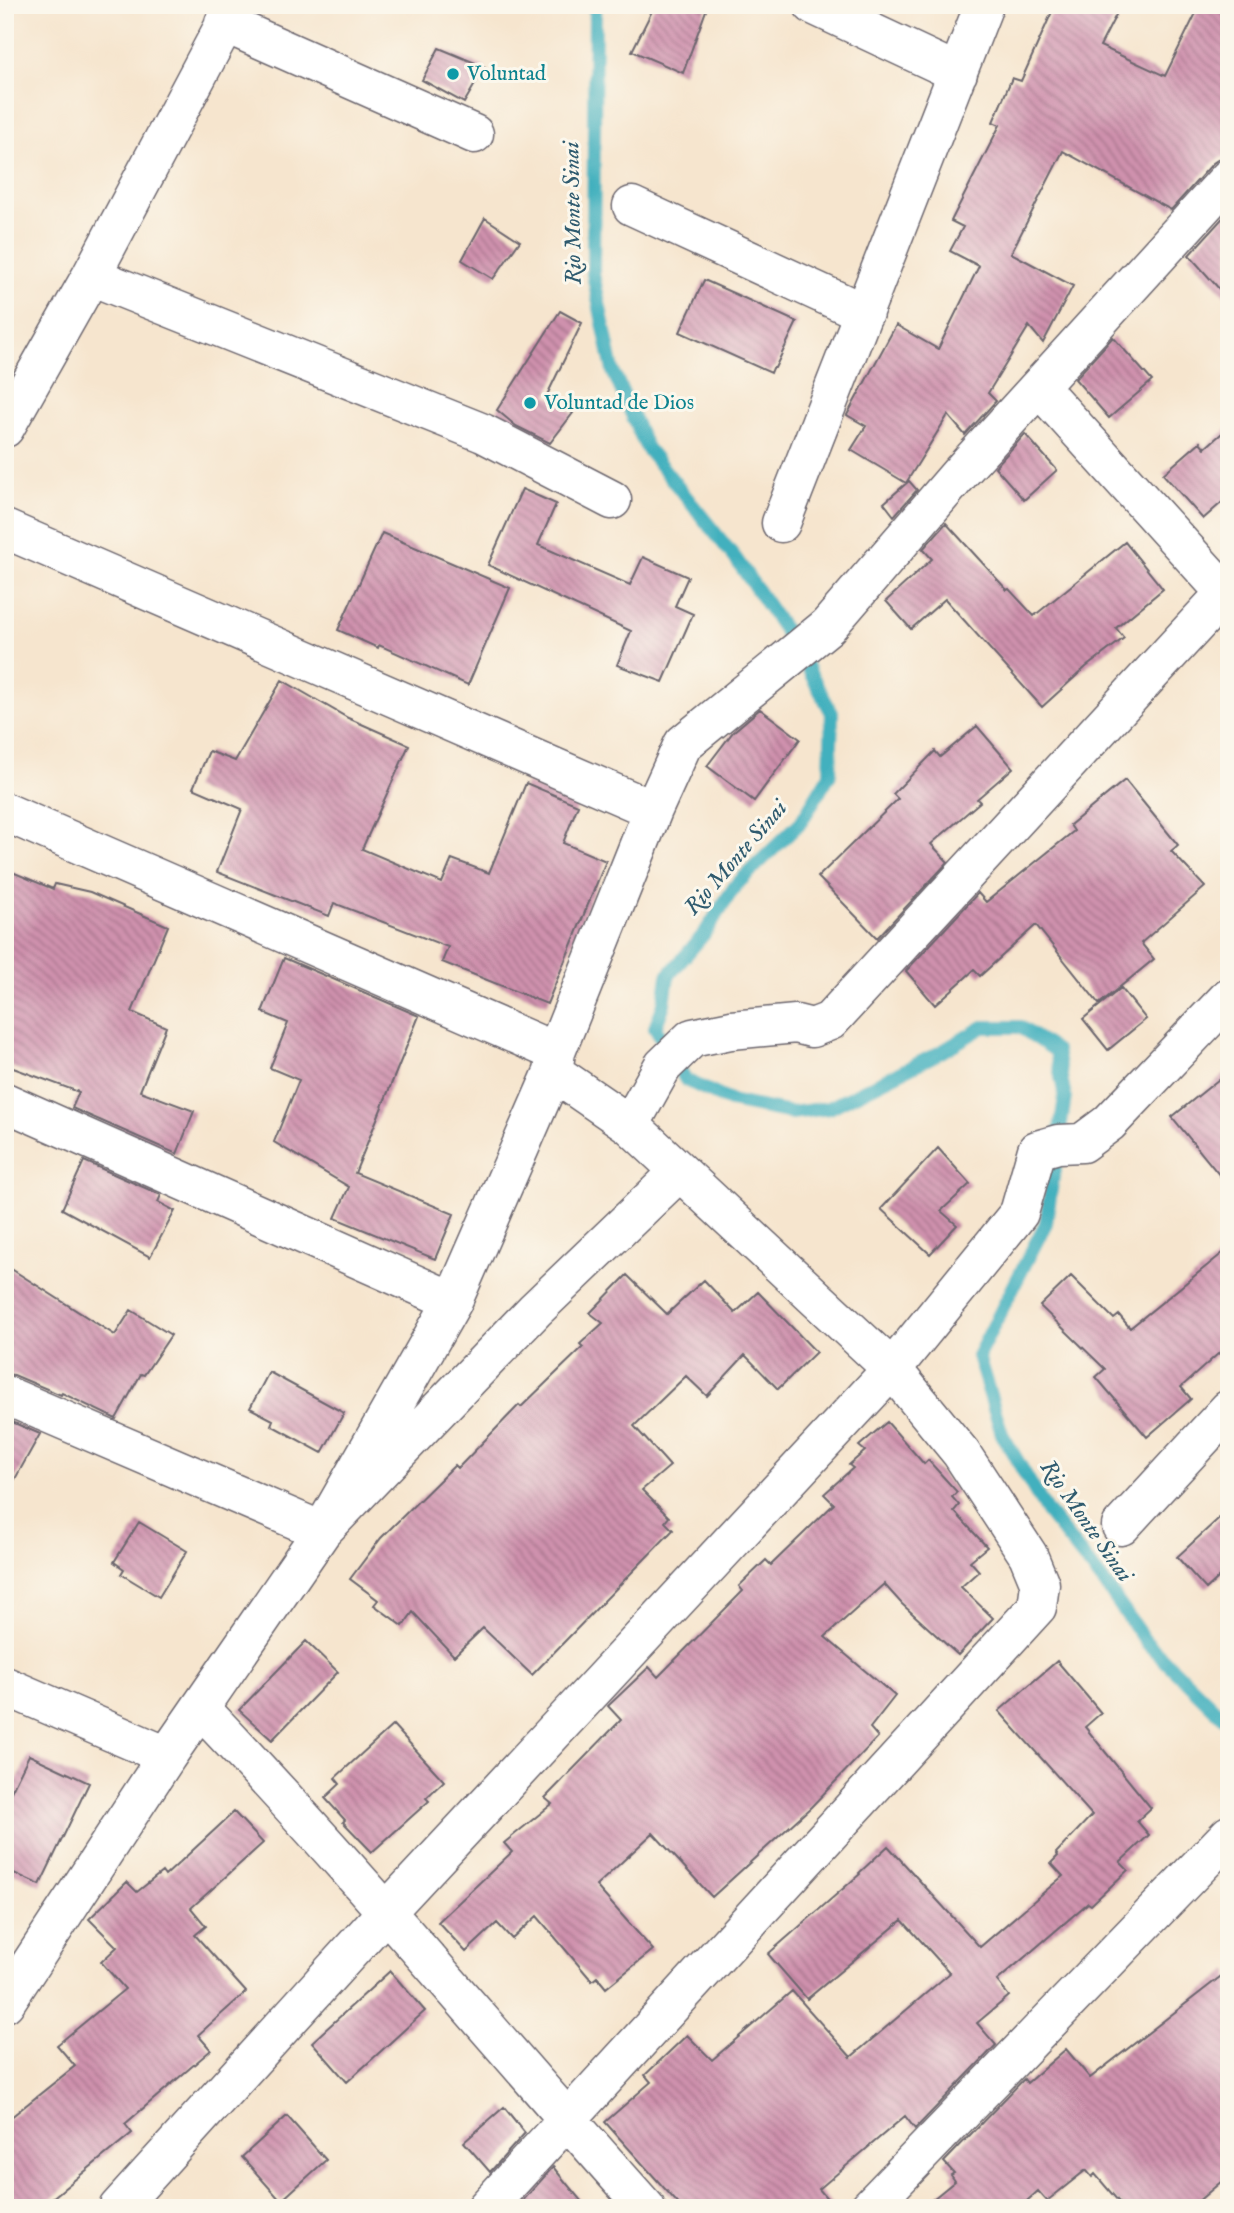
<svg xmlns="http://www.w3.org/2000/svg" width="1234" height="2213" font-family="'IM FELL English',serif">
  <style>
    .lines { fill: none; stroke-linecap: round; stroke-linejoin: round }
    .stream { stroke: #42b0be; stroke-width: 14 }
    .building { fill: url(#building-back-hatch) }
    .street-casing { stroke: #6c666e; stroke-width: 41 }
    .street { stroke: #fff; stroke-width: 38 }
    .culture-dot { fill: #0f9aa8; stroke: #fbf7ec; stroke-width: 2.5 }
    .labels { text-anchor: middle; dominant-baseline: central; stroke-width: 6; stroke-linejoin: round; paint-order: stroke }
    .culture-label { font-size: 21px; fill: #0d838f; stroke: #fbf7ec; text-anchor: start }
    .water-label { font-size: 23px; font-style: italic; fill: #2f5b6f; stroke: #fbf7ec }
  </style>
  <defs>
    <pattern id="building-back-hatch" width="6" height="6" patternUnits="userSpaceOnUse" patternTransform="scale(1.75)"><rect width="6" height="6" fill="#cf91ad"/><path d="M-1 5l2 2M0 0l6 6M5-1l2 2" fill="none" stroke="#a8768e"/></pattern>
  </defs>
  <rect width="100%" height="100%" fill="#fbf7ec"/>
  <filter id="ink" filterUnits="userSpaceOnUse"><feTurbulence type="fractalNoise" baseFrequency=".0143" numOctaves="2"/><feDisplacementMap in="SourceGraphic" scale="14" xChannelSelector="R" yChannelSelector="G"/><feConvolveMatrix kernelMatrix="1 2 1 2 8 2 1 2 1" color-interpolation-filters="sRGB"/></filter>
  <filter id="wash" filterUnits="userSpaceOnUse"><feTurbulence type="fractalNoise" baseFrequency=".00686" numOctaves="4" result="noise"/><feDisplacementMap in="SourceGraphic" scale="28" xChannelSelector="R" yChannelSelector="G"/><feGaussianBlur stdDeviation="1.57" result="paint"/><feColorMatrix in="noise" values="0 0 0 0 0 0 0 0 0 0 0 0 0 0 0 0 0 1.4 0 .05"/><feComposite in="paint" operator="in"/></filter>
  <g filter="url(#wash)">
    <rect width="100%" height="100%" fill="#f6e5ce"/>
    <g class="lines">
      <!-- stream -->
      <path class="stream" d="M 595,5 L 593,274 L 613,371 L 646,447 L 736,559 L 796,647 L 832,713 L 830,774 L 801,822 L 735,886 L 704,934 L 668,976 L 664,1004 L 655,1028 L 686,1080 L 730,1101 L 791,1113 L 829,1108 L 941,1052 L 983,1027 L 1020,1027 L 1056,1051 L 1065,1097 L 1046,1223 L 978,1356 L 1002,1434 L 1047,1512 L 1108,1588 L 1145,1641 L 1229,1723"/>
    </g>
    <g id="blocks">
      <!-- building -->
      <path class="building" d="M 655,5 L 708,5 L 683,73 L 632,51 Z
        M 1055,5 L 1121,5 L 1100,46 L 1165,76 L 1200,5 L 1229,5 L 1229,157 L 1222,157 L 1213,163 L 1171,210 L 1063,151 L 1011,253 L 1073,286 L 1043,343 L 1029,326 L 988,393 L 996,401 L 965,435 L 948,415 L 906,483 L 851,450 L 866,426 L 847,415 L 896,325 L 938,349 L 979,266 L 950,251 L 963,227 L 951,221 L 1000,125 L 993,122 L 1012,78 L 1021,81 Z
        M 439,48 L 485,67 L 464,103 L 422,80 Z
        M 1229,211 L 1229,300 L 1189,255 Z
        M 485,218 L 520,241 L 493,279 L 462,260 Z
        M 704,280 L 797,322 L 775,368 L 773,368 L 771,373 L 680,332 Z
        M 560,311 L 582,323 L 547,395 L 573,413 L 550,443 L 516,426 L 497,410 Z
        M 1113,337 L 1152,381 L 1109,418 L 1075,379 Z
        M 1229,427 L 1229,496 L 1203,519 L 1163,474 L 1200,442 L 1205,448 Z
        M 1025,434 L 1057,470 L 1024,500 L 995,467 Z
        M 909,481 L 917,490 L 894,516 L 884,503 Z
        M 522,489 L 556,504 L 538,545 L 630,585 L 643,557 L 688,577 L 675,606 L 693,614 L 663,682 L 617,665 L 631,631 L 488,565 Z
        M 946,523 L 1007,590 L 1009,589 L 1034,616 L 1125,542 L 1163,589 L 1116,628 L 1124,638 L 1086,667 L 1042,707 L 945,599 L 911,629 L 886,601 L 932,559 L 923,549 Z
        M 382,533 L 510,588 L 468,685 L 379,645 L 378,648 L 338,630 Z
        M 282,680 L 348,718 L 409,745 L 362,849 L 442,883 L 452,859 L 489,873 L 526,783 L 578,805 L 563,843 L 606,861 L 547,1004 L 442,962 L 448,947 L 334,903 L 329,916 L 217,872 L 242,809 L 193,788 L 209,751 L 235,761 Z
        M 760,709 L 800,739 L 754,801 L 707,766 L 733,732 Z
        M 977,726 L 1013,768 L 977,799 L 980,802 L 931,844 L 948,862 L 877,938 L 818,877 L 898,799 L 893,794 L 935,751 L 940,757 Z
        M 1125,780 L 1178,845 L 1171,851 L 1205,887 L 1141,943 L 1154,959 L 1099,1004 L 1036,925 L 980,976 L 974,970 L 935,1005 L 906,971 L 978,893 L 986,902 L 1074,831 L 1070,825 Z
        M 5,869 L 53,889 L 55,884 L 90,892 L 168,926 L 132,1012 L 166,1027 L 140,1091 L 194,1111 L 177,1154 L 72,1108 L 79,1092 L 5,1065 Z
        M 284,958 L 419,1016 L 355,1173 L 454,1214 L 435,1259 L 335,1218 L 349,1187 L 274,1142 L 299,1080 L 270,1068 L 288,1023 L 262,1012 Z
        M 1121,988 L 1146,1019 L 1108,1050 L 1083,1019 Z
        M 1229,1071 L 1229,1187 L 1172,1117 Z
        M 938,1148 L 970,1184 L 941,1211 L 957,1225 L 930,1254 L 881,1209 Z
        M 84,1161 L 161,1195 L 158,1202 L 175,1211 L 150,1257 L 62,1209 Z
        M 1229,1248 L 1229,1344 L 1181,1387 L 1191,1399 L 1147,1437 L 1096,1377 L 1105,1369 L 1040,1306 L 1071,1276 L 1114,1319 L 1119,1315 L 1130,1328 Z
        M 5,1265 L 115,1335 L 131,1310 L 171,1335 L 144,1375 L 141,1374 L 116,1419 L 62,1393 L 61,1395 L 14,1375 L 5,1374 Z
        M 627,1275 L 667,1314 L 704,1280 L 735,1313 L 758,1292 L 816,1352 L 778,1389 L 745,1355 L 707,1396 L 686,1376 L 634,1426 L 670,1466 L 642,1490 L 669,1517 L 665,1522 L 673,1530 L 532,1675 L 483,1628 L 454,1656 L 413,1612 L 403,1626 L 374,1605 L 378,1600 L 350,1579 L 381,1538 L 455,1465 L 458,1468 L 519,1405 L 521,1407 L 583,1347 L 580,1344 L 603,1323 L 590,1313 Z
        M 269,1372 L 344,1413 L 322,1453 L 271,1425 L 273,1420 L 250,1408 Z
        M 5,1419 L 40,1434 L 5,1497 Z
        M 887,1422 L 924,1464 L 928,1460 L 957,1492 L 952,1497 L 959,1505 L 954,1511 L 987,1547 L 970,1561 L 979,1571 L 961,1587 L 993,1618 L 958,1655 L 902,1604 L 884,1584 L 825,1637 L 895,1696 L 870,1728 L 878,1737 L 811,1807 L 712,1897 L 653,1833 L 596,1886 L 653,1950 L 606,1988 L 597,1977 L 592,1981 L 537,1916 L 512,1939 L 497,1923 L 466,1952 L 438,1922 L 512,1852 L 504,1843 L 552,1804 L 545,1798 L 621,1720 L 608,1706 L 649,1667 L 658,1677 L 743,1591 L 739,1586 L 766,1560 L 771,1565 L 834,1504 L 824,1494 L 853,1468 L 849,1465 L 865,1451 L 859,1446 Z
        M 1229,1509 L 1229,1568 L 1206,1589 L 1177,1557 Z
        M 139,1522 L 187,1551 L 159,1597 L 121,1574 L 124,1569 L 114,1562 Z
        M 306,1641 L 338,1672 L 272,1740 L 239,1710 Z
        M 1057,1661 L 1101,1713 L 1085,1727 L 1151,1808 L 1137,1821 L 1149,1835 L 1120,1862 L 1128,1870 L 1091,1905 L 1088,1903 L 997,1981 L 1009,1996 L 977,2023 L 996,2045 L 915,2129 L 905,2116 L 819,2189 L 835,2208 L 682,2208 L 605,2122 L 651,2082 L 645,2075 L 687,2035 L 712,2060 L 792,1991 L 851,2057 L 950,1973 L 902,1920 L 807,1999 L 768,1954 L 860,1874 L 859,1873 L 888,1846 L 980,1947 L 1063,1876 L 1051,1863 L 1058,1856 L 1056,1853 L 1092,1815 L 999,1711 Z
        M 393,1725 L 444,1781 L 426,1798 L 429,1801 L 372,1852 L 343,1822 L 345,1820 L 325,1798 L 340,1784 L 335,1778 Z
        M 29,1755 L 89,1783 L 40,1885 L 5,1869 L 5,1804 Z
        M 234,1812 L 263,1843 L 191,1908 L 206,1926 L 195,1935 L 246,1992 L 198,2035 L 211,2050 L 125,2124 L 132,2133 L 40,2208 L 5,2208 L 5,2122 L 75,2066 L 57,2045 L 125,1989 L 101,1962 L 117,1947 L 89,1919 L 127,1882 L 137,1892 L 162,1872 L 165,1876 Z
        M 1229,1970 L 1229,2175 L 1190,2208 L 1124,2208 L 1095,2174 L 1092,2177 L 1086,2170 L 1047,2201 L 1038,2191 L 1019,2208 L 922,2208 L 955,2181 L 951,2175 L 954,2173 L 944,2162 L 1024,2079 L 1027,2083 L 1066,2049 L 1090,2078 Z
        M 390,1971 L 425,2011 L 347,2082 L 312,2042 Z
        M 504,2107 L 525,2133 L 490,2172 L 464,2142 Z
        M 287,2116 L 326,2160 L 281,2201 L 242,2157 Z
        M 553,2167 L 587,2208 L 522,2208 L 519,2205 Z"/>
    </g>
  </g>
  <g filter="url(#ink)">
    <use href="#blocks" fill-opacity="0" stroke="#6c666e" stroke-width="2"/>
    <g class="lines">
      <!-- street casing -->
      <g class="street-casing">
        <path id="street" d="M 813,5 L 958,73
          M 224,23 L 474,134
          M 632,206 L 864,313
          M 91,276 L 483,433 L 612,500
          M 1039,387 L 1229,597
          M 5,428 L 91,276 L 235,5
          M 781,523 L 984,5
          M 5,529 L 653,810
          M 5,812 L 556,1052
          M 5,1102 L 453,1301
          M 630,1125 L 663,1066 L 692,1038 L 731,1030 L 796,1024 L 812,1028 L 830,1021 L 1229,589
          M 5,1395 L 322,1531 L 535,1310 L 679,1172
          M 1121,1526 L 1229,1409
          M 5,1686 L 167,1756
          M 201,1709 C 355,1870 497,2042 646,2208
          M 5,2003 L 167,1756 L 322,1531 L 453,1301 L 553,1072 L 556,1052 L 653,810 L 683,744 L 828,626 L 960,473 L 1229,178
          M 118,2208 L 387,1911 L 892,1369 L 1019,1213 L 1037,1150 L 1058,1144 L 1082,1143 L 1109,1123 L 1229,997
          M 486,2208 L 1037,1607 L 1040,1584 L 1028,1555 L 961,1453 L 892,1369 L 630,1125 L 553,1072
          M 869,2208 L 1229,1835"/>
      </g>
      <!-- street -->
      <use href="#street" class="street"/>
    </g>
  </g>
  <!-- markers -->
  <g class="culture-dot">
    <circle cx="453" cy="74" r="7"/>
    <circle cx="530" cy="403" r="7"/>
  </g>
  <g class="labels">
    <!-- culture labels -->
    <g class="culture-label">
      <text x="467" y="74">Voluntad</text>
      <text x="544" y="403">Voluntad de Dios</text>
    </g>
    <!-- water labels -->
    <g class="water-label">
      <text transform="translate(573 213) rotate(-91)">Rio Monte Sinai</text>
      <text transform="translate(736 858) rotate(-49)">Rio Monte Sinai</text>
      <text transform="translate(1086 1521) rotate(55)">Rio Monte Sinai</text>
    </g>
  </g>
  <!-- margin -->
  <rect width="1234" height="2213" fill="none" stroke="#fbf7ec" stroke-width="28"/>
</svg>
